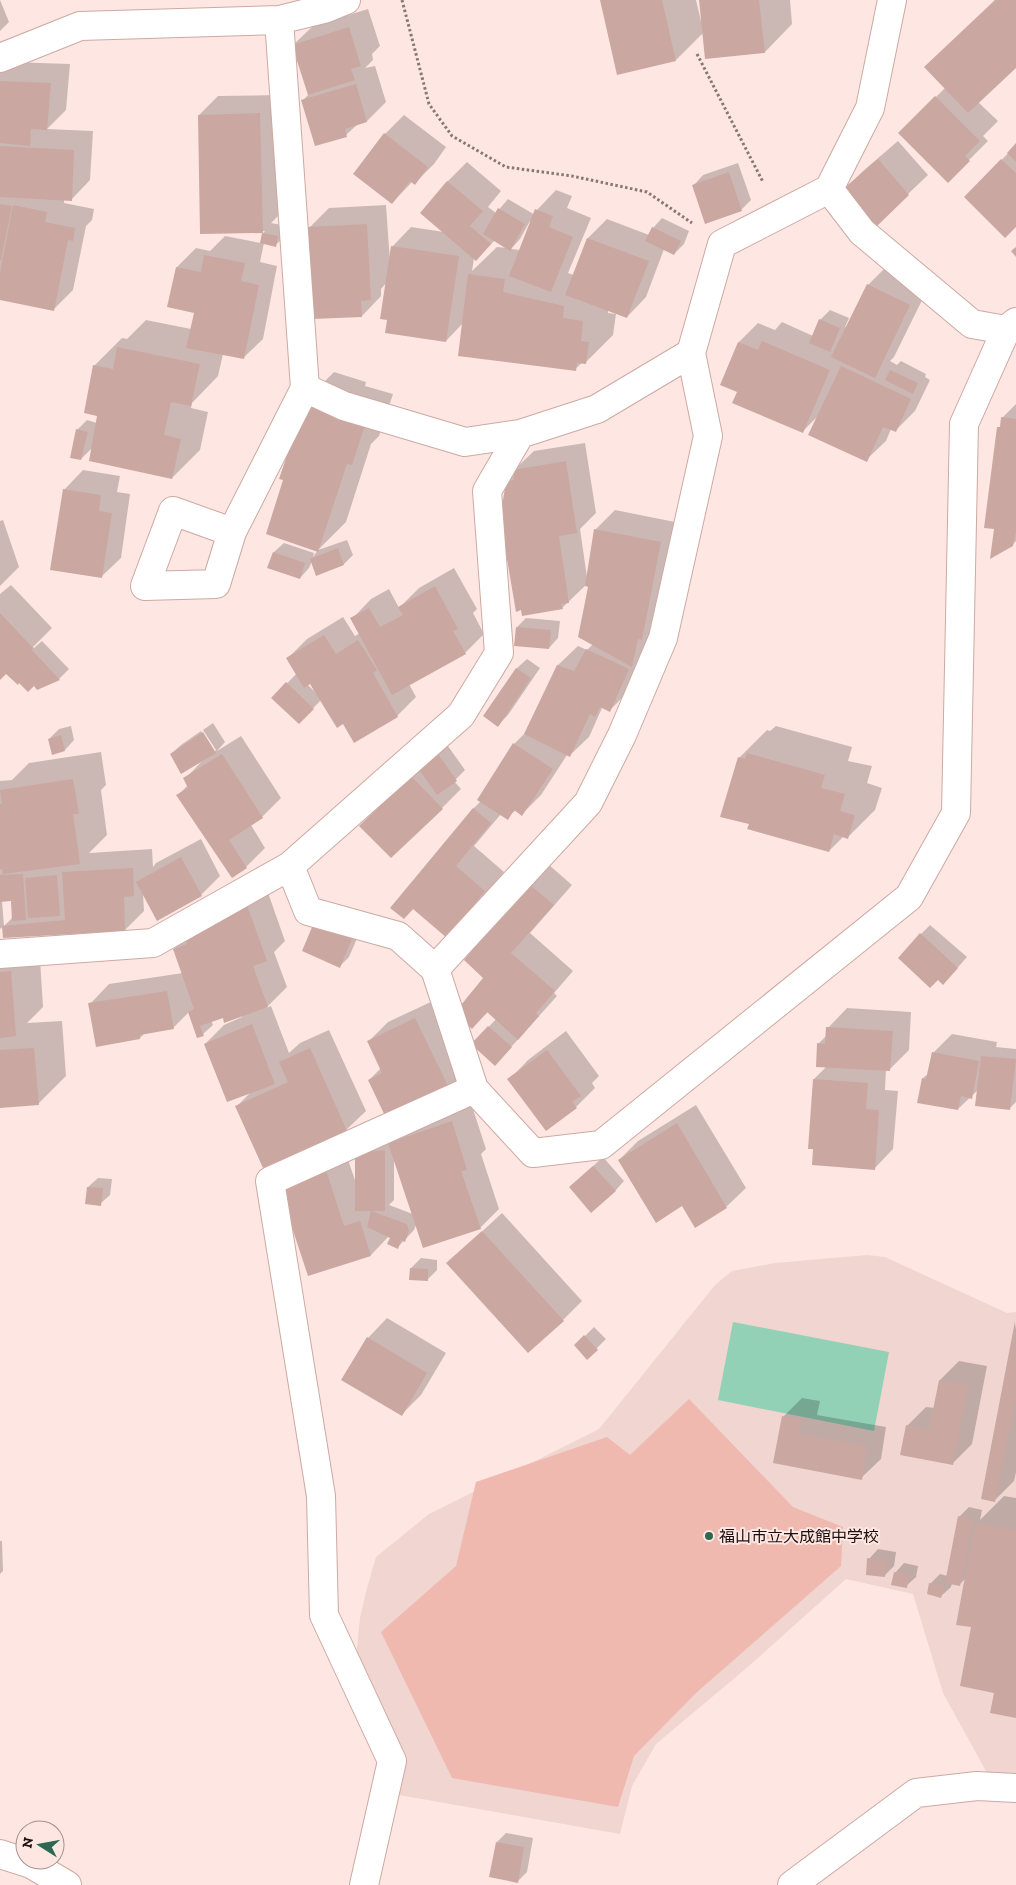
<svg xmlns="http://www.w3.org/2000/svg" width="1016" height="1885" font-family="'Zilla Slab','Noto Sans JP',serif">
  <style>
    .built { fill: #f0d5d0 }
    .green { fill: #efb9af }
    .water { fill: #93d1b7 }
    .shadow { fill: #0003; fill-rule: evenodd }
    .building { fill: #cba7a1 }
    .lines { fill: none; stroke-linecap: round; stroke-linejoin: round }
    .minor-casing { stroke: #cda9a2; stroke-width: 30 }
    .path { stroke: #887773; stroke-width: 3; stroke-dasharray: 2.5 2.5; stroke-linecap: butt }
    .minor { stroke: #fff; stroke-width: 28 }
    .poi-dot { fill: #2c6852; stroke: #fee7e2; stroke-width: 2 }
    .labels { text-anchor: middle; dominant-baseline: central; stroke-width: 4; stroke-linejoin: round; paint-order: stroke }
    .poi-label { font-size: 16px; fill: #1c100e; stroke: #fee7e2; text-anchor: start }
  </style>
  <rect width="100%" height="100%" fill="#fee7e2"/>
  <!-- built -->
  <path class="built" d="M 867,1255 L 885,1257 L 1007,1313 L 1016,1312 L 1016,1776 L 987,1773 L 943,1693 L 913,1594 L 846,1579 L 749,1666 L 656,1744 L 632,1786 L 620,1834 L 393,1794 L 356,1657 L 360,1618 L 367,1588 L 376,1557 L 429,1514 L 599,1429 L 715,1285 L 732,1271 L 775,1263 Z"/>
  <!-- green -->
  <path class="green" d="M 689,1399 L 793,1507 L 843,1527 L 841,1566 L 696,1693 L 634,1756 L 618,1807 L 452,1778 L 381,1632 L 456,1566 L 476,1482 L 607,1437 L 630,1455 Z"/>
  <!-- water -->
  <path class="water" d="M 733,1322 L 889,1352 L 874,1431 L 718,1400 Z"/>
  <!-- shadow -->
  <path class="shadow" d="M 0,0 L 9,22 L 0,31 Z
    M 602,0 L 696,0 L 701,21 L 702,21 L 700,0 L 790,0 L 792,24 L 765,52 L 704,32 L 676,60 Z
    M 995,0 L 1016,0 L 1016,66 L 978,102 L 998,121 L 983,136 L 988,141 L 948,181 L 900,133 L 946,87 Z
    M 368,9 L 380,46 L 372,54 L 373,60 L 365,68 L 375,66 L 386,102 L 367,121 L 358,124 L 346,135 L 302,101 L 309,94 L 293,45 L 313,26 Z
    M 11,62 L 70,64 L 66,110 L 47,129 L 93,131 L 90,180 L 71,200 L 64,199 L 64,203 L 94,209 L 92,220 L 86,226 L 73,290 L 54,309 L 0,299 L 2,269 L 0,271 L 0,72 Z
    M 279,95 L 282,212 L 271,223 L 287,226 L 285,235 L 276,245 L 264,243 L 260,262 L 277,266 L 263,339 L 243,358 L 223,354 L 218,376 L 192,403 L 191,408 L 208,412 L 200,450 L 172,478 L 93,447 L 81,459 L 77,430 L 87,420 L 97,423 L 99,415 L 94,366 L 122,338 L 127,339 L 146,320 L 191,329 L 195,312 L 177,267 L 196,248 L 210,251 L 225,236 L 261,243 L 263,233 L 265,231 L 202,233 L 199,115 L 218,96 Z
    M 404,115 L 446,147 L 434,164 L 415,183 L 413,181 L 392,203 L 385,134 Z
    M 898,141 L 928,175 L 908,194 L 844,190 L 863,171 Z
    M 1016,145 L 1016,226 L 966,197 Z
    M 467,162 L 501,191 L 488,207 L 496,213 L 508,199 L 535,215 L 537,210 L 556,190 L 572,196 L 567,208 L 591,218 L 568,273 L 574,275 L 588,238 L 607,219 L 649,235 L 653,228 L 662,218 L 689,231 L 684,244 L 674,254 L 664,249 L 646,297 L 627,317 L 608,310 L 608,313 L 616,314 L 613,335 L 585,363 L 583,362 L 575,369 L 463,323 L 446,341 L 389,319 L 387,282 L 381,289 L 381,296 L 362,316 L 309,228 L 329,208 L 386,205 L 390,262 L 392,247 L 411,227 L 444,232 L 422,213 L 448,181 ZM 530,221 L 532,222 L 521,250 L 511,249 L 520,239 ZM 495,240 L 509,248 L 497,247 L 472,271 L 474,258 L 476,260 Z
    M 738,163 L 751,200 L 741,210 L 694,185 L 703,175 Z
    M 887,266 L 929,286 L 894,357 L 890,361 L 897,365 L 901,361 L 926,374 L 925,377 L 930,380 L 915,411 L 895,431 L 891,429 L 886,441 L 866,460 L 818,416 L 803,431 L 739,391 L 721,384 L 739,342 L 758,323 L 775,330 L 782,322 L 813,336 L 820,320 L 830,310 L 849,318 L 845,327 L 847,327 L 868,285 Z
    M 334,372 L 366,382 L 365,386 L 393,394 L 379,436 L 371,444 L 346,522 L 318,550 L 307,399 Z
    M 1016,404 L 1016,541 L 1012,545 L 996,528 L 998,428 L 1002,425 L 1002,418 Z
    M 585,443 L 596,513 L 580,529 L 587,577 L 596,529 L 615,510 L 680,523 L 647,651 L 629,691 L 610,710 L 603,707 L 602,708 L 589,737 L 569,756 L 567,755 L 541,795 L 522,814 L 516,810 L 507,818 L 501,814 L 474,846 L 504,872 L 466,917 L 447,937 L 414,908 L 404,918 L 473,809 L 481,801 L 514,744 L 525,733 L 558,665 L 578,646 L 587,650 L 593,644 L 590,586 L 586,585 L 562,608 L 507,482 L 515,474 L 514,470 L 534,451 Z
    M 83,470 L 120,476 L 117,492 L 130,494 L 121,558 L 101,577 L 64,490 Z
    M 3,520 L 19,567 L 0,586 L 0,521 Z
    M 347,540 L 353,555 L 344,564 L 312,561 L 309,568 L 300,578 L 269,567 L 274,552 L 284,543 L 314,553 L 313,557 L 318,550 Z
    M 454,568 L 477,609 L 473,613 L 484,634 L 465,653 L 409,684 L 416,697 L 397,716 L 343,723 L 321,700 L 299,723 L 273,698 L 297,673 L 288,658 L 307,639 L 343,617 L 355,636 L 360,633 L 352,619 L 371,599 L 389,589 L 399,608 L 419,588 ZM 310,682 L 315,692 L 307,684 Z
    M 11,585 L 52,628 L 33,647 L 34,648 L 42,641 L 69,669 L 59,679 L 37,688 L 15,667 L 0,678 L 0,594 Z
    M 526,618 L 560,621 L 558,638 L 549,648 L 517,627 Z
    M 527,659 L 540,668 L 508,715 L 498,725 L 485,715 L 517,668 Z
    M 213,723 L 225,742 L 217,751 L 241,736 L 281,798 L 262,817 L 251,825 L 265,848 L 246,867 L 178,795 L 188,785 L 185,779 L 203,760 L 171,754 L 181,745 L 201,731 L 214,752 L 216,750 L 203,730 Z
    M 71,726 L 74,740 L 65,750 L 53,753 L 49,739 L 59,729 Z
    M 776,726 L 852,747 L 848,761 L 872,766 L 867,783 L 882,788 L 875,810 L 848,837 L 844,836 L 829,851 L 751,823 L 739,758 L 767,730 L 770,731 Z
    M 448,746 L 465,770 L 454,781 L 461,789 L 442,808 L 361,826 L 430,759 Z
    M 101,752 L 106,785 L 101,790 L 107,835 L 89,853 L 152,849 L 153,867 L 156,863 L 201,839 L 220,876 L 201,895 L 143,893 L 144,911 L 125,930 L 4,937 L 4,926 L 0,929 L 0,781 L 12,780 L 29,763 ZM 13,900 L 13,917 L 4,926 L 2,901 Z
    M 548,864 L 572,885 L 530,933 L 573,971 L 554,993 L 557,996 L 504,1055 L 473,1044 L 496,1019 L 488,1012 L 472,1028 L 485,978 L 466,960 Z
    M 266,887 L 285,941 L 274,952 L 287,987 L 266,1008 L 271,1006 L 289,1053 L 300,1043 L 329,1030 L 366,1111 L 346,1130 L 237,1106 L 251,1092 L 205,1044 L 224,1025 L 242,1017 L 242,1015 L 223,1016 L 211,1020 L 213,1025 L 203,1034 L 189,1012 L 173,1028 L 145,1033 L 140,1038 L 90,1004 L 109,984 L 183,973 L 174,949 L 193,930 Z
    M 930,925 L 967,957 L 953,973 L 938,979 L 921,934 Z
    M 362,927 L 349,957 L 340,966 L 303,951 Z
    M 39,944 L 43,1007 L 27,1023 L 62,1021 L 66,1076 L 38,1104 L 0,1107 L 0,947 Z
    M 435,1000 L 469,1070 L 449,1089 L 369,1080 L 381,1068 L 369,1041 L 388,1022 Z
    M 847,1008 L 911,1012 L 909,1050 L 890,1069 L 886,1069 L 885,1090 L 898,1091 L 893,1149 L 874,1169 L 814,1079 L 827,1066 L 818,1044 L 827,1035 L 828,1028 Z
    M 566,1031 L 599,1076 L 592,1083 L 595,1088 L 576,1107 L 509,1080 L 528,1060 Z
    M 952,1034 L 997,1042 L 996,1047 L 1016,1049 L 1016,1102 L 1010,1108 L 978,1090 L 958,1109 L 923,1078 L 929,1073 L 933,1053 Z
    M 471,1103 L 486,1149 L 481,1154 L 499,1209 L 480,1228 L 416,1225 L 414,1230 L 398,1247 L 389,1236 L 371,1255 L 309,1275 L 280,1185 L 345,1151 L 356,1183 L 356,1154 ZM 394,1159 L 413,1214 L 389,1205 L 394,1200 Z
    M 696,1105 L 746,1188 L 726,1207 L 683,1204 L 619,1160 L 638,1141 Z
    M 603,1157 L 624,1181 L 615,1191 L 570,1187 Z
    M 98,1178 L 112,1179 L 110,1195 L 100,1204 L 88,1187 Z
    M 502,1213 L 582,1301 L 563,1320 L 448,1263 Z
    M 421,1258 L 437,1260 L 437,1270 L 427,1280 L 411,1268 Z
    M 387,1318 L 446,1353 L 421,1395 L 402,1414 L 368,1338 Z
    M 1016,1324 L 1016,1472 L 1014,1481 L 995,1500 L 983,1498 Z
    M 594,1327 L 606,1339 L 587,1358 L 575,1346 Z
    M 959,1361 L 987,1366 L 972,1444 L 953,1463 L 907,1426 L 926,1407 L 935,1408 L 940,1380 Z
    M 802,1398 L 820,1401 L 817,1415 L 886,1427 L 881,1459 L 861,1478 L 774,1462 L 783,1417 Z
    M 1004,1496 L 1016,1498 L 1016,1717 L 996,1692 L 972,1626 L 966,1578 L 960,1584 L 952,1583 L 951,1587 L 941,1596 L 930,1584 L 940,1574 L 948,1576 L 959,1517 L 969,1507 L 982,1510 L 980,1520 Z
    M 0,1541 L 2,1541 L 3,1571 L 0,1574 Z
    M 878,1549 L 896,1552 L 894,1566 L 884,1576 L 869,1559 Z
    M 904,1563 L 918,1566 L 916,1577 L 906,1586 L 895,1573 Z
    M 506,1833 L 533,1838 L 527,1872 L 517,1882 L 497,1842 Z"/>
  <!-- building -->
  <path class="building" d="M 600,0 L 662,0 L 676,61 L 617,75 Z
    M 699,0 L 759,0 L 765,53 L 705,59 Z
    M 995,0 L 1016,0 L 1016,68 L 968,113 L 924,67 Z
    M 349,27 L 361,66 L 351,69 L 355,80 L 308,95 L 292,45 Z
    M 0,81 L 51,83 L 47,130 L 31,129 L 30,146 L 0,143 Z
    M 356,84 L 367,122 L 345,129 L 347,137 L 315,146 L 301,100 Z
    M 935,96 L 980,141 L 965,156 L 970,161 L 948,183 L 898,133 Z
    M 260,113 L 263,233 L 200,234 L 198,115 Z
    M 384,133 L 428,167 L 415,185 L 410,181 L 392,204 L 353,174 Z
    M 1016,143 L 1016,162 L 1007,153 Z
    M 0,146 L 74,150 L 72,201 L 0,197 Z
    M 878,159 L 909,195 L 874,229 L 842,190 Z
    M 1001,159 L 1016,173 L 1016,227 L 1005,238 L 964,197 Z
    M 729,172 L 742,211 L 705,224 L 692,185 Z
    M 447,181 L 483,211 L 470,226 L 491,244 L 476,261 L 420,213 Z
    M 0,204 L 12,206 L 1,260 L 0,260 Z
    M 13,205 L 47,212 L 45,222 L 75,228 L 73,241 L 68,240 L 54,311 L 0,300 L 0,272 Z
    M 498,208 L 525,224 L 510,251 L 483,234 Z
    M 535,209 L 553,216 L 549,227 L 573,237 L 551,292 L 509,276 Z
    M 367,224 L 371,300 L 361,301 L 362,317 L 312,319 L 308,227 Z
    M 652,227 L 681,241 L 674,255 L 645,241 Z
    M 262,233 L 278,236 L 276,247 L 260,243 Z
    M 587,238 L 649,261 L 627,318 L 565,295 Z
    M 391,246 L 459,256 L 446,342 L 385,333 L 387,320 L 380,319 Z
    M 1016,247 L 1016,257 L 1011,251 Z
    M 204,255 L 245,263 L 241,281 L 259,285 L 244,359 L 186,348 L 194,313 L 167,307 L 176,267 L 201,272 Z
    M 468,274 L 505,279 L 503,292 L 564,306 L 563,318 L 583,321 L 581,341 L 589,342 L 586,364 L 577,363 L 576,371 L 458,356 Z
    M 867,284 L 910,305 L 875,378 L 831,357 Z
    M 819,319 L 840,328 L 830,352 L 809,343 Z
    M 762,341 L 830,370 L 803,433 L 732,403 L 737,392 L 720,385 L 738,342 L 758,350 Z
    M 117,347 L 200,364 L 191,406 L 171,402 L 164,435 L 181,439 L 172,479 L 89,461 L 97,416 L 84,413 L 93,365 L 113,369 Z
    M 841,366 L 911,399 L 896,432 L 883,427 L 867,462 L 808,435 Z
    M 890,370 L 918,383 L 913,394 L 885,380 Z
    M 306,399 L 366,422 L 352,465 L 347,464 L 318,552 L 266,534 L 283,480 L 279,479 Z
    M 1001,417 L 1016,419 L 1016,532 L 1013,546 L 990,559 L 994,529 L 984,528 L 997,427 L 1000,427 Z
    M 76,429 L 88,432 L 81,460 L 70,458 Z
    M 566,461 L 577,533 L 559,536 L 569,603 L 561,604 L 563,609 L 522,616 L 521,610 L 516,612 L 500,518 L 506,482 L 514,480 L 513,470 Z
    M 63,489 L 101,495 L 99,511 L 112,513 L 102,578 L 50,570 Z
    M 594,529 L 661,542 L 642,640 L 638,639 L 632,667 L 578,637 L 588,587 L 585,586 Z
    M 338,548 L 344,565 L 316,576 L 310,559 Z
    M 273,552 L 305,563 L 300,579 L 267,568 Z
    M 435,586 L 458,629 L 453,631 L 466,654 L 392,695 L 350,618 L 369,608 L 380,627 L 403,615 L 398,607 Z
    M 0,613 L 33,648 L 32,650 L 60,680 L 37,690 L 34,686 L 28,692 L 19,683 L 18,685 L 6,674 L 0,680 Z
    M 516,627 L 551,630 L 549,649 L 514,646 Z
    M 324,635 L 336,654 L 358,640 L 377,670 L 373,673 L 398,717 L 354,743 L 343,724 L 337,728 L 310,684 L 304,688 L 286,658 Z
    M 586,649 L 629,669 L 610,712 L 600,707 L 595,717 L 590,714 L 570,757 L 524,734 L 557,665 L 574,671 Z
    M 516,668 L 531,678 L 498,727 L 483,716 Z
    M 286,682 L 314,709 L 299,724 L 271,698 Z
    M 203,732 L 216,753 L 181,774 L 170,754 Z
    M 61,735 L 65,751 L 52,755 L 48,739 Z
    M 513,743 L 553,769 L 522,816 L 514,810 L 508,820 L 477,800 Z
    M 747,753 L 825,775 L 821,788 L 845,794 L 840,811 L 855,815 L 848,839 L 834,834 L 829,852 L 747,829 L 749,824 L 720,817 L 738,757 L 745,759 Z
    M 222,754 L 263,818 L 229,840 L 247,868 L 232,878 L 176,795 L 188,788 L 183,778 Z
    M 438,754 L 457,781 L 437,795 L 418,768 Z
    M 411,776 L 443,809 L 391,858 L 359,826 Z
    M 73,779 L 79,814 L 73,814 L 80,864 L 3,874 L 2,869 L 0,869 L 0,804 L 2,804 L 0,790 Z
    M 473,808 L 491,823 L 456,866 L 485,891 L 447,938 L 413,909 L 404,919 L 390,908 Z
    M 181,857 L 202,896 L 157,921 L 136,882 Z
    M 133,868 L 134,896 L 124,897 L 125,931 L 3,938 L 2,926 L 65,920 L 62,872 Z
    M 23,874 L 26,920 L 12,921 L 11,901 L 0,902 L 0,875 Z
    M 57,875 L 60,916 L 28,918 L 25,878 Z
    M 528,883 L 554,905 L 511,953 L 555,991 L 536,1013 L 539,1016 L 518,1040 L 487,1012 L 472,1029 L 463,1021 L 461,1005 L 483,978 L 464,960 Z
    M 247,905 L 267,961 L 253,966 L 268,1007 L 224,1023 L 223,1018 L 200,1026 L 204,1036 L 197,1038 L 188,1012 L 194,1009 L 173,949 L 187,944 L 186,939 Z
    M 315,920 L 353,936 L 340,968 L 302,951 Z
    M 920,933 L 958,968 L 943,985 L 938,980 L 930,988 L 898,958 Z
    M 11,971 L 16,1036 L 0,1038 L 0,972 Z
    M 167,991 L 174,1029 L 140,1035 L 140,1039 L 96,1047 L 88,1003 Z
    M 415,1018 L 450,1090 L 387,1120 L 368,1080 L 382,1073 L 367,1041 Z
    M 252,1024 L 275,1084 L 227,1102 L 204,1044 Z
    M 488,1026 L 512,1047 L 495,1066 L 471,1044 Z
    M 826,1027 L 893,1031 L 890,1071 L 816,1067 L 817,1043 L 825,1044 Z
    M 34,1048 L 39,1105 L 0,1108 L 0,1050 Z
    M 310,1048 L 347,1131 L 263,1168 L 235,1106 L 288,1082 L 279,1062 Z
    M 547,1050 L 581,1096 L 572,1102 L 577,1108 L 546,1131 L 507,1079 Z
    M 932,1052 L 979,1061 L 972,1099 L 961,1096 L 958,1110 L 917,1103 L 922,1078 L 926,1079 Z
    M 981,1056 L 1016,1059 L 1010,1110 L 975,1106 Z
    M 813,1079 L 868,1083 L 866,1109 L 879,1110 L 875,1170 L 812,1165 L 813,1149 L 808,1149 Z
    M 452,1121 L 467,1170 L 461,1171 L 481,1229 L 423,1248 L 388,1143 Z
    M 677,1123 L 727,1208 L 695,1228 L 682,1206 L 656,1223 L 618,1160 Z
    M 385,1150 L 385,1211 L 355,1211 L 355,1153 Z
    M 593,1166 L 616,1191 L 591,1213 L 569,1187 Z
    M 326,1170 L 344,1226 L 360,1221 L 371,1256 L 308,1276 L 278,1185 Z
    M 87,1187 L 103,1188 L 101,1206 L 85,1204 Z
    M 371,1211 L 407,1224 L 409,1231 L 405,1242 L 401,1240 L 398,1249 L 387,1244 L 390,1238 L 367,1227 Z
    M 482,1231 L 564,1321 L 528,1353 L 446,1263 Z
    M 410,1268 L 428,1269 L 428,1281 L 409,1280 Z
    M 1015,1321 L 1016,1396 L 995,1502 L 981,1499 Z
    M 584,1335 L 598,1350 L 587,1360 L 574,1345 Z
    M 367,1337 L 427,1373 L 402,1416 L 341,1380 Z
    M 939,1380 L 968,1385 L 953,1465 L 900,1455 L 906,1425 L 929,1430 Z
    M 782,1416 L 801,1420 L 799,1434 L 867,1446 L 862,1480 L 773,1463 Z
    M 958,1516 L 973,1519 L 960,1586 L 945,1583 Z
    M 975,1523 L 1016,1530 L 1016,1718 L 990,1713 L 994,1693 L 960,1686 L 971,1627 L 956,1625 Z
    M 867,1558 L 887,1561 L 885,1577 L 866,1575 Z
    M 894,1572 L 909,1575 L 907,1588 L 891,1585 Z
    M 929,1583 L 944,1586 L 941,1598 L 927,1594 Z
    M 496,1842 L 524,1847 L 518,1883 L 489,1877 Z"/>
  <g class="lines">
    <!-- minor casing -->
    <g class="minor-casing">
      <path id="minor" d="M 0,58 L 80,26 L 279,20 L 324,9 L 346,0
        M 829,189 L 862,232 L 972,324 L 1006,330
        M 305,388 L 344,406 L 465,442 L 520,434
        M 232,532 L 216,584 L 145,586 L 173,511 L 232,532 L 305,388 L 279,20
        M 290,866 L 308,911 L 398,936 L 435,969 L 474,1089 L 533,1153 L 601,1145 L 909,897 L 956,813 L 964,424 L 1006,330 L 1016,322
        M 0,954 L 153,943 L 290,866 L 461,715 L 499,653 L 487,491 L 520,434 L 597,409 L 691,353
        M 435,969 L 588,803 L 622,735 L 663,638 L 708,436 L 691,353 L 722,244 L 829,189 L 870,108 L 892,0
        M 0,1854 L 31,1864 L 67,1885
        M 364,1885 L 392,1761 L 324,1615 L 321,1496 L 270,1181 L 474,1089
        M 792,1885 L 916,1793 L 977,1786 L 1016,1788"/>
    </g>
    <!-- path -->
    <path class="path" d="M 402,0 L 429,104 L 452,136 L 506,167 L 572,176 L 647,192 L 692,223
      M 697,54 L 763,182"/>
    <!-- minor -->
    <use href="#minor" class="minor"/>
  </g>
  <!-- markers -->
  <circle class="poi-dot" cx="709" cy="1536" r="5"/>
  <g class="labels">
    <!-- poi labels -->
    <g class="poi-label">
      <text x="719" y="1536">福山市立大成館中学校</text>
    </g>
  </g>
  <!-- north arrow -->
  <g transform="translate(40 1845) rotate(281)"><circle r="24" fill="#fee7e2" stroke="#a4918d"/>
  <path d="M0-4L9 19L0 12L-9 19Z" fill="#2c6852"/>
  <text y="-8" font-size="14" font-weight="bold" text-anchor="middle" fill="#1c100e">N</text>
  </g>
</svg>
